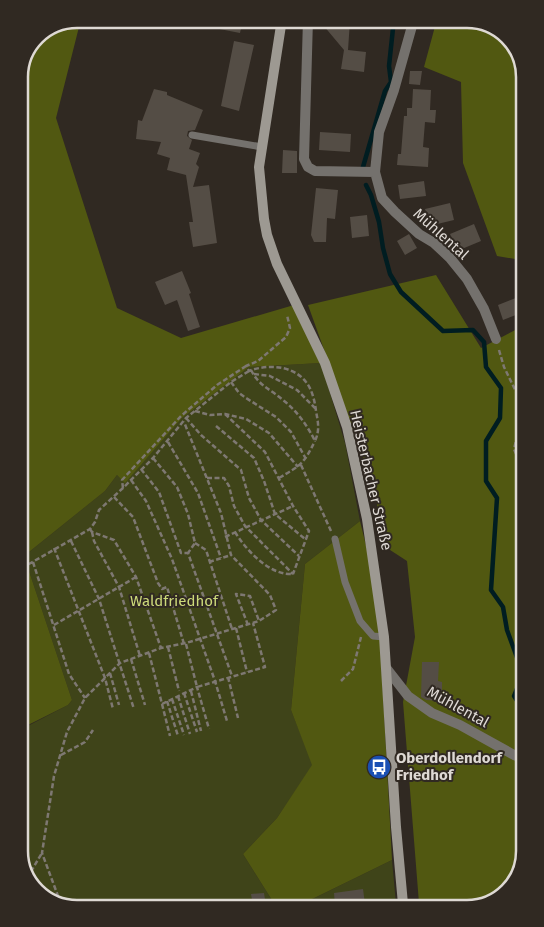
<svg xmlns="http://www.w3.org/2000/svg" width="544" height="927" font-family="'Fira Sans',sans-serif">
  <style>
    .green { fill: #3f4419 }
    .forest { fill: #515811 }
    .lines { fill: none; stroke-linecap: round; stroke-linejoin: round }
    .stream { stroke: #001d21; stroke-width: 4.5 }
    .building { fill: #544d45 }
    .path { stroke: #7e7872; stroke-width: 2.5; stroke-dasharray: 5 2.5; stroke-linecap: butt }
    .lane { stroke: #74716d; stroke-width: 7 }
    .street { stroke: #74716d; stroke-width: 10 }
    .secondary { stroke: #9d9992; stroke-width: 10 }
    .labels { text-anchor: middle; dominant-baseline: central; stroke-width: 4; stroke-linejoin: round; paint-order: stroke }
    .street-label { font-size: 15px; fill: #ded9d4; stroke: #302922 }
    .park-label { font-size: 15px; fill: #cdda7a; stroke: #302922 }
    .poi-label { font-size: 15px; font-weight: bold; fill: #ded9d4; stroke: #302922; text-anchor: start }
    .rim { fill: none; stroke: #ded9d4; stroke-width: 2.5 }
  </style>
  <rect width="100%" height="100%" fill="#302922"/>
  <!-- green -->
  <path class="green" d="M 321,363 L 345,443 L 360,521 L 305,564 L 291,710 L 313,765 L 277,818 L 243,854 L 275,905 L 73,908 L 44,898 L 25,876 L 24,728 L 68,705 L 72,700 L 24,556 L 105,491 L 117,475 L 125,482 L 182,418 L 249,367 Z
    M 392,860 L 396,904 L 300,905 Z"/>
  <!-- forest -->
  <path class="forest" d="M 76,19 L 81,19 L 56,118 L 117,308 L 181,338 L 294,305 L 321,363 L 249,367 L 182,418 L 125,483 L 117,475 L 105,491 L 24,556 L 72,700 L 68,705 L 24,727 L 19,73 L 36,35 Z
    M 437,19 L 472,19 L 500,29 L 519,51 L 521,260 L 497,256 L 463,163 L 461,82 L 424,67 Z
    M 436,275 L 481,348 L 521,327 L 525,851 L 516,882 L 493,902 L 419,903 L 403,702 L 415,637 L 407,561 L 387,548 L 372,483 L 308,305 Z
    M 360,521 L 371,566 L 380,638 L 392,860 L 300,905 L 275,905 L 243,854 L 277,818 L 312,765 L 291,710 L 305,564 Z"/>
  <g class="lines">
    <!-- stream -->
    <path class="stream" d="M 363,167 L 385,91 L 391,82 L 389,66 L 394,19
      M 366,185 L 371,195 L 379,222 L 383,248 L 390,274 L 401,292 L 443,331 L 473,330 L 484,342 L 486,367 L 501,388 L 500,418 L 486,441 L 486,481 L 497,498 L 491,590 L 503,607 L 507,630 L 523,674 L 514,696 L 524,711"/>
  </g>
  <!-- building -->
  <path class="building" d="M 195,19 L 243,19 L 240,33 L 194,24 Z
    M 318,19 L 350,21 L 348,50 L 366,52 L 364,72 L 341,69 L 344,50 Z
    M 234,41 L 254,45 L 239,111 L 221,106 Z
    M 410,71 L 422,71 L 420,85 L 409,84 Z
    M 154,89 L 167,92 L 167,95 L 203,110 L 195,130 L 188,131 L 187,136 L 192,140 L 189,149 L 200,153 L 196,164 L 199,167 L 193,187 L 209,185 L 217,243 L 193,247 L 189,222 L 193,222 L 186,175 L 167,170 L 170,158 L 157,154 L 161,142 L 136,139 L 138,120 L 142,121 Z
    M 413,89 L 431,90 L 430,110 L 436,110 L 435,123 L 425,122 L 423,147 L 429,148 L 428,167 L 397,165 L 398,154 L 401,154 L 404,116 L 407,116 L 407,108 L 412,108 Z
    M 320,132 L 351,134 L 350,152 L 319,150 Z
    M 283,150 L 297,151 L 297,173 L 282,173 Z
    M 424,181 L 426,196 L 400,199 L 398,185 Z
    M 316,188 L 338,190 L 335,219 L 327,218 L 326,242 L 314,242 L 311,235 Z
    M 450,203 L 454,220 L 429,226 L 425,209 Z
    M 367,215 L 369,236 L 352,238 L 350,217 Z
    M 474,224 L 481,241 L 457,251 L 450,234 Z
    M 409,234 L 417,248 L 405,255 L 397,241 Z
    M 182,271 L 191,293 L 189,294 L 200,327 L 188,331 L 177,300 L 165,305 L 155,282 Z
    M 521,296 L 521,313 L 503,320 L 498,305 Z
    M 422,662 L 439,662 L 438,681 L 442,682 L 442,701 L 426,700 L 421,697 Z
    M 363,889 L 365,904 L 335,905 L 334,893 Z
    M 264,893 L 266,906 L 253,906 L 251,894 Z"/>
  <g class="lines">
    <!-- path -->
    <path class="path" d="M 499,350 L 504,367 L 521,402 L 521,420 L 514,449 L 522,469
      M 251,370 C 260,387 269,388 283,400 C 297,411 307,425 315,441 C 320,430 318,422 316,411 C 315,402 312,389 306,382 C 293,365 267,364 249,371 L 246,366 L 258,361 L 286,337 L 290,328 L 287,315
      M 254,374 L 270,376 L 297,390 L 315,408
      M 231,382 L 239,393 L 246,398 L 276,417 L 291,432 L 306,459
      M 195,411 L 210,415 L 225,414 L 246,419 L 269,433 L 298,467
      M 225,414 L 265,452 L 293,506 L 309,531 L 293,574
      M 186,418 L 201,435 L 241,470 L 249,498 L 261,520 L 299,556
      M 216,426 L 254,458 L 264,481 L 275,514 L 305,539
      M 168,442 L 198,493 L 221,558
      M 153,458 L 177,487 L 188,514 L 195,543 L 188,553
      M 301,465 L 331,531
      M 141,469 L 159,492 L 181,553 L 188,553 L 232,676
      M 207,478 L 224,478 L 229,486 L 234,506 L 245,526 L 293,574
      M 279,478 C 301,465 303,465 315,441
      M 131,480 L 146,501 L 172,559 L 215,681 L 227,721
      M 123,488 L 122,480 L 181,416 L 217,385 L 246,366
      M 114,497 L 133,517 L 158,583 L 162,589 L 167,587 L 184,644
      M 90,529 L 92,532 L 114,540 L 136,577 L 161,648
      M 92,532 L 94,541 L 119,587 L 140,656
      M 235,532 C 246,550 270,576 293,574
      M 225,537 L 293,506
      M 71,541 L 99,599 L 134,709
      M 195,543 L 206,550 L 232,629
      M 54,548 L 105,678 L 113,709
      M 33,562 L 69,674 L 85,698
      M 209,562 L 231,555
      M 22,568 L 90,529 L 95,522 L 99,510 L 123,488 L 153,458 L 186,418 L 231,382 L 249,371
      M 54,625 L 136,577
      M 248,625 L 236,594 L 250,596 L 259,621
      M 236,628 L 247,672
      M 186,644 L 197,687 L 265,667 L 253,623
      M 168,647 L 179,691
      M 149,653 L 162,704 L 197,687 L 209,729
      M 131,659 L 145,705
      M 110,673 L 119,705
      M 228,677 L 238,718
      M 341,681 L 353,669 L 361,637
      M 191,691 L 201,731
      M 184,693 L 197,732
      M 178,696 L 190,734
      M 172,699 L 184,735
      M 167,701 L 178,736
      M 162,704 L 170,736
      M 61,755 L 85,742 L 93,730
      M 27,878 L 42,853
      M 61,904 L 42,853 L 54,776 L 67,732 L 85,698 L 120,663 L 161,648 L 186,643 L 259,621 L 276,610 L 270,595 L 231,555 L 221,513 L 184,422"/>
    <!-- lane -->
    <path class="lane" d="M 192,135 L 262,147
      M 335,539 L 345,582 L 360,621 L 373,636 L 384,637"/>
    <!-- street -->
    <path class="street" d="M 308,19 L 304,159 L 308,167 L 315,171 L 375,172
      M 414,19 L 394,90 L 379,132 L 375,172 L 382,198 L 395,212 L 419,234 L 434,243 L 450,258 L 467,279 L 484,309 L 496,339
      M 387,669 L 408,696 L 432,713 L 460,725 L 514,755 L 525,759"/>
    <!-- secondary -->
    <path class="secondary" d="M 282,19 L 259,167 L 264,219 L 267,235 L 277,264 L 325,363 L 347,427 L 367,519 L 384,637 L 396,827 L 403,904"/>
  </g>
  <!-- icons -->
  <defs>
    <g id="bus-disc" transform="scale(1.25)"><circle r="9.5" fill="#1a4fb4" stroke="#302922"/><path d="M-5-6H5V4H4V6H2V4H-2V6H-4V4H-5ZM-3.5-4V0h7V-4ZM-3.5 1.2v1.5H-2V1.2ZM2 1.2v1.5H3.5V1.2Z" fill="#fff"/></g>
  </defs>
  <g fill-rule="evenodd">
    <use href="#bus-disc" x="379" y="767"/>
  </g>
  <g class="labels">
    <!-- street labels -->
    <g class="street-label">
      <text transform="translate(441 234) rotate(42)">Mühlental</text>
      <text transform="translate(371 480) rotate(77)">Heisterbacher Straße</text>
      <text transform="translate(458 707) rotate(29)">Mühlental</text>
    </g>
    <!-- park labels -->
    <g class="park-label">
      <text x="174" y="601">Waldfriedhof</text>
    </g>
    <!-- poi labels -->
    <g class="poi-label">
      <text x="396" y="758">Oberdollendorf<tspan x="396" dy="17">Friedhof</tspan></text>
    </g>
  </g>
  <!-- crop -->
  <path d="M0 0H544V927H0ZM77 28H467A49 49 0 0 1 516 77V851A49 49 0 0 1 467 900H77A49 49 0 0 1 28 851V77A49 49 0 0 1 77 28Z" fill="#302922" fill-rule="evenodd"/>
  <path class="rim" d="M77 28H467A49 49 0 0 1 516 77V851A49 49 0 0 1 467 900H77A49 49 0 0 1 28 851V77A49 49 0 0 1 77 28Z"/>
</svg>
